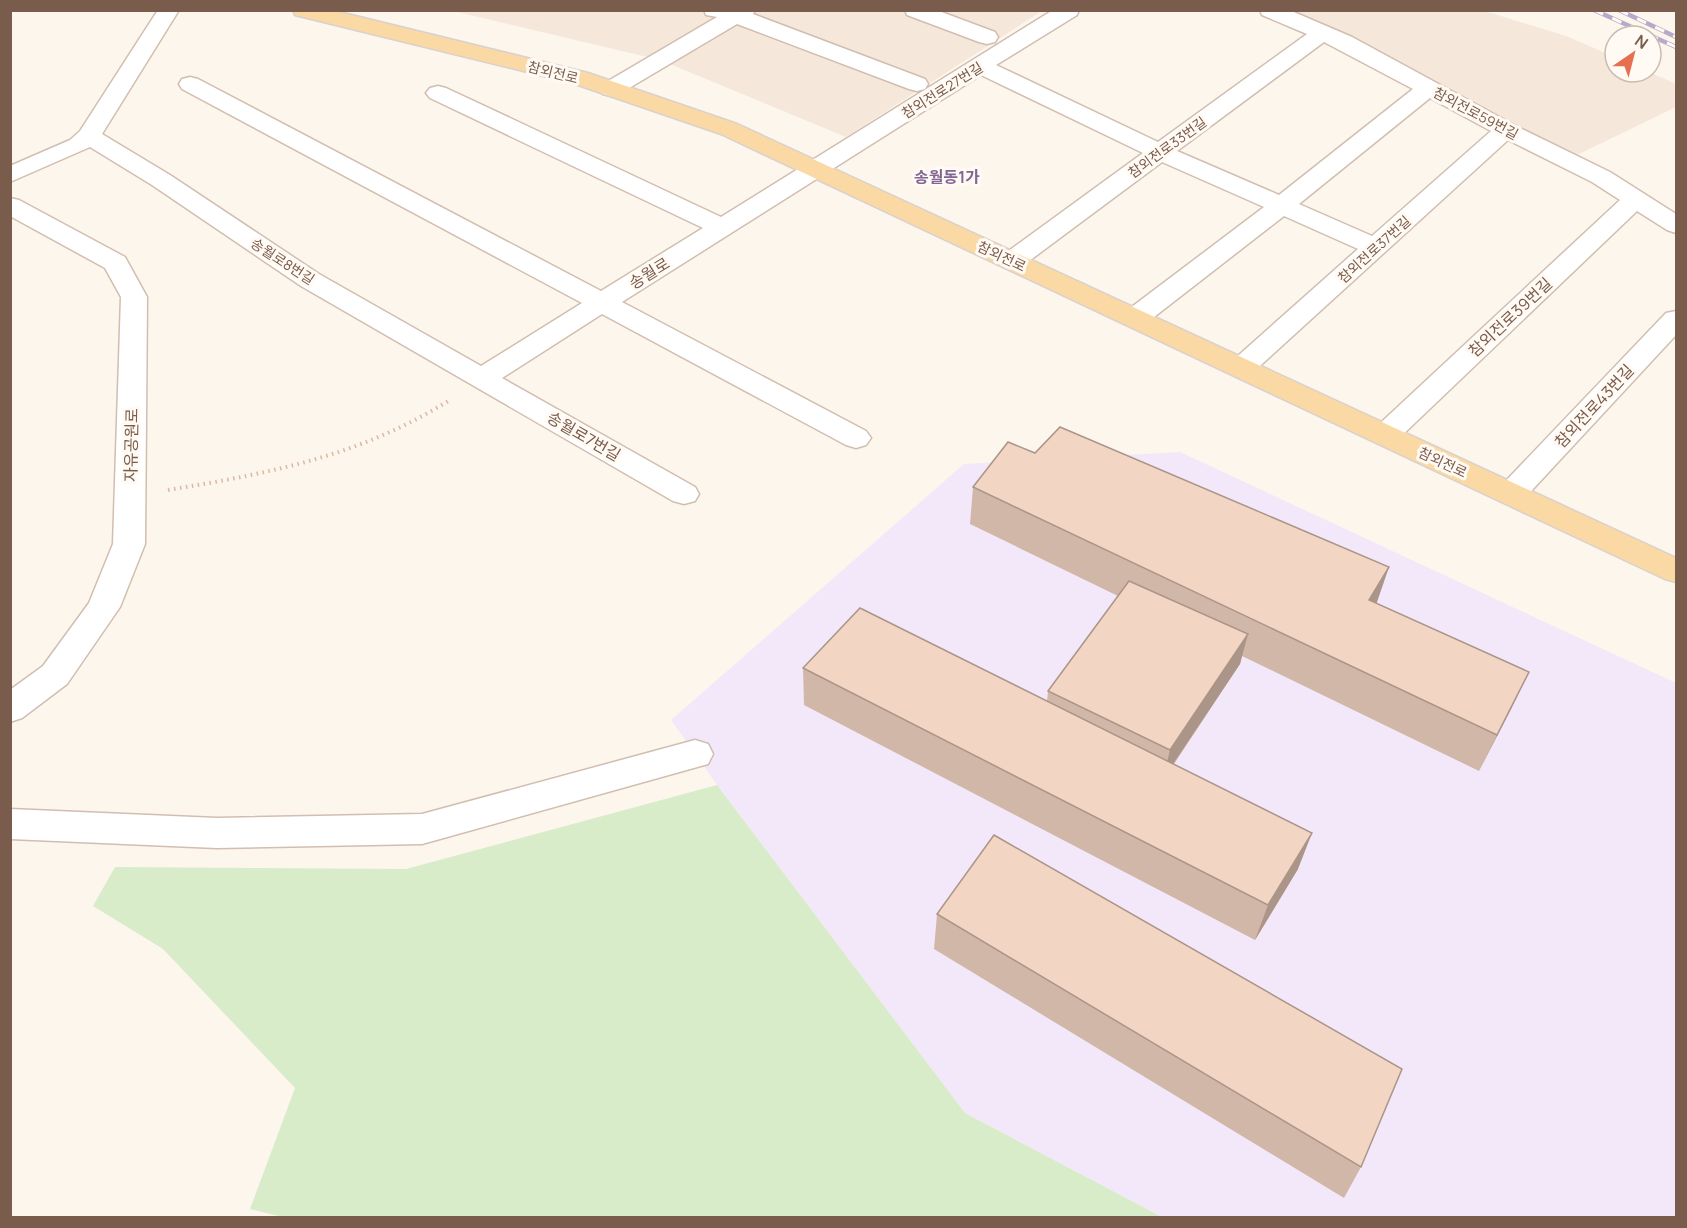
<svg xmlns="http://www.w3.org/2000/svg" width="1687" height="1228" font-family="Manrope,'Noto Sans KR',sans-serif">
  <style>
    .residential { fill: #f5e8da }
    .education { fill: #f3e8fa }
    .green { fill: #d8ecc9 }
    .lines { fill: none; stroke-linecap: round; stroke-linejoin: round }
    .minor-casing { stroke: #d1beb0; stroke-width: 3 }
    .major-casing { stroke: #dad1cd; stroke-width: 3 }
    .path { stroke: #d9b8a5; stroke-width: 4; stroke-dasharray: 1.5 4.5; stroke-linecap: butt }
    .minor { fill: #fff; fill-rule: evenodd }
    .major { fill: #fbd9a5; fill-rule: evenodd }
    .rail-casing { stroke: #b9a8c9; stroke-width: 4.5 }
    .rail { stroke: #fffaf3; stroke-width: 3; stroke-dasharray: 10; stroke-linecap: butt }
    .wall { fill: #d1b7a8 }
    .shaded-wall { fill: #aa9588 }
    .building { fill: #f3d5c3; stroke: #aa9588; stroke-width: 1.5 }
    .labels { text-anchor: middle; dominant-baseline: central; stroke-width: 6; stroke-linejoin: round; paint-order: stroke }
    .far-street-label { font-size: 14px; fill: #7a5c4d; stroke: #fffaf3 }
    .far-quarter-label { font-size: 16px; font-weight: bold; fill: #846695; stroke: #fffaf3 }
    .street-label { font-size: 16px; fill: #7a5c4d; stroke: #fffaf3 }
  </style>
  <rect width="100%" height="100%" fill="#fdf6ec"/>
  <!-- residential -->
  <path class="residential" d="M 453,11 L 1042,11 L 846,137 L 660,60 Z
    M 1284,11 L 1485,11 L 1566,36 L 1615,57 L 1615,72 L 1649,72 L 1676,84 L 1676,107 L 1577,155 Z"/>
  <!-- education -->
  <path class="education" d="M 1180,452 L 1676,683 L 1676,1217 L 1162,1217 L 965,1113 L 717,785 L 671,720 L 964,464 Z"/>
  <!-- green -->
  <path class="green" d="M 717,785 L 965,1113 L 1162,1217 L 287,1218 L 250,1209 L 295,1088 L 163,949 L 93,906 L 115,867 L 406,869 Z"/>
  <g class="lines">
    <!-- minor casing -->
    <g class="minor-casing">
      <path id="minor" d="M 158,10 L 179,10 L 102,134 L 170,175 L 319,274 L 481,366 L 582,303 L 182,89 L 179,84 L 182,79 L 190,77 L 198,79 L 601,291 L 703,228 L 430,98 L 426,93 L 430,88 L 438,86 L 446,88 L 721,217 L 1053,10 L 1079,10 L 1077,15 L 996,65 L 1158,142 L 1307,34 L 1262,15 L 1260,10 L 1289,10 L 1352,37 L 1514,125 L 1610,172 L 1676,214 L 1676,233 L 1667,230 L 1637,211 L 1395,442 L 1385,445 L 1375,442 L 1370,435 L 1375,428 L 1620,200 L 1592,182 L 1508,140 L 1251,374 L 1241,377 L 1231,374 L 1227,368 L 1231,362 L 1358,249 L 1284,216 L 1145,324 L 1135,326 L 1125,324 L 1121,318 L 1125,312 L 1264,207 L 1162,162 L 1021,267 L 1012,269 L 1003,267 L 999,261 L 1003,255 L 1143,153 L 981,75 L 622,302 L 866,431 L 871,438 L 866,445 L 856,448 L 846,445 L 602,314 L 502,378 L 695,487 L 699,494 L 695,501 L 684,504 L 673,501 L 301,286 L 152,185 L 90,147 L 10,182 L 10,166 L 70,140 L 80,131 ZM 1324,42 L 1413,89 L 1279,195 L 1177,151 ZM 1430,98 L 1491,131 L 1372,236 L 1299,204 Z
        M 704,10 L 755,10 L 753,14 L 925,79 L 928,84 L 925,89 L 917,91 L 909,89 L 737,24 L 619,94 L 611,96 L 603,94 L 600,89 L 603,84 L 717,17 L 706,15 Z
        M 905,10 L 936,10 L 995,32 L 998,37 L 995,42 L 987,44 L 979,42 L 907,15 Z
        M 10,198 L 19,200 L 125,257 L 147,297 L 145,544 L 120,607 L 67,684 L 22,718 L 10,722 L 10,690 L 43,666 L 89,603 L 113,544 L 121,297 L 105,268 L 10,216 Z
        M 1676,311 L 1676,335 L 1522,501 L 1511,504 L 1500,501 L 1496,494 L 1500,487 L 1666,313 Z
        M 695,740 L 708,744 L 713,754 L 708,764 L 422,844 L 217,848 L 10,839 L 10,809 L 217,818 L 422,814 Z"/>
    </g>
    <!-- major casing -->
    <g class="major-casing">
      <path id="major" d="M 293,10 L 331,10 L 588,73 L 737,124 L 1676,558 L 1676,582 L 1665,579 L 721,134 L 572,83 L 295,15 Z"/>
    </g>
    <!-- path -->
    <path class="path" d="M 168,490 C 271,473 360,456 450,400"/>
    <!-- minor -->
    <use href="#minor" class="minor"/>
    <!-- major -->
    <use href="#major" class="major"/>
    <!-- rail casing -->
    <g class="rail-casing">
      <path id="rail" d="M 1594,10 L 1676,47
        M 1619,10 L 1676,37"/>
    </g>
    <!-- rail -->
    <use href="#rail" class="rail"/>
  </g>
  <!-- wall -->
  <path class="wall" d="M 973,487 L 1376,603 L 1529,672 L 1511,709 L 1479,771 L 1242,656 L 1240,664 L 1174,764 L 1298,869 L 1255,940 L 804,705 L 803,668 L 1047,701 L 1048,691 L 1118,596 L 970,524 Z
    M 937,914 L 1361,1167 L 1344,1198 L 934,949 Z"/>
  <!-- shaded-wall -->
  <path class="shaded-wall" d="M 1389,567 L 1376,605 L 1369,600 Z
    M 1248,634 L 1240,664 L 1163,779 L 1170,750 Z
    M 1529,672 L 1511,709 L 1479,771 L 1497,735 Z
    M 1312,833 L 1298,869 L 1255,940 L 1268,905 Z"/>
  <!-- building -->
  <path class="building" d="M 1060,427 L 1389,567 L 1369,600 L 1529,672 L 1497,735 L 973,487 L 1008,442 L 1035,453 Z
    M 1129,581 L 1248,634 L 1170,750 L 1048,691 Z
    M 860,608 L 1312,833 L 1268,905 L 803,668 Z
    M 994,835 L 1402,1069 L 1361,1167 L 937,914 Z"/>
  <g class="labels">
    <!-- far-street labels -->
    <g class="far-street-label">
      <text transform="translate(553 72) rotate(14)">참외전로</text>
      <text transform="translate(942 90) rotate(-32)">참외전로27번길</text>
      <text transform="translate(1476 113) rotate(28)">참외전로59번길</text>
      <text transform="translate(1167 147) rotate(-36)">참외전로33번길</text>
      <text transform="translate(1374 249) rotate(-42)">참외전로37번길</text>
      <text transform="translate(1002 256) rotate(25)">참외전로</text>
      <text transform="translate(283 261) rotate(33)">송월로8번길</text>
      <text transform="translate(1443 462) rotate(25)">참외전로</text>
    </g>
    <!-- far-quarter labels -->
    <g class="far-quarter-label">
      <text x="947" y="177">송월동1가</text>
    </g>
    <!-- street labels -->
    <g class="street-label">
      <text transform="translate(649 273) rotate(-32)">송월로</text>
      <text transform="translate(1510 317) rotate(-43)">참외전로39번길</text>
      <text transform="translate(1594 406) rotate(-47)">참외전로43번길</text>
      <text transform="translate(584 436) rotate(30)">송월로7번길</text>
      <text transform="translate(131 445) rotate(-89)">자유공원로</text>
    </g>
  </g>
  <!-- border -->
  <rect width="1687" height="1228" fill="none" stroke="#7a5c4d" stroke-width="24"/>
  <!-- north arrow -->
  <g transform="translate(1633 54) rotate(35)"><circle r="28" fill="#fffaf3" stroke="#cabbb1" stroke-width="1.5"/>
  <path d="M0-4.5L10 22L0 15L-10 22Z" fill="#e76f51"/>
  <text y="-9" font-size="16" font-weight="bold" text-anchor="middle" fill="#7a5c4d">N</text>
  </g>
</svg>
